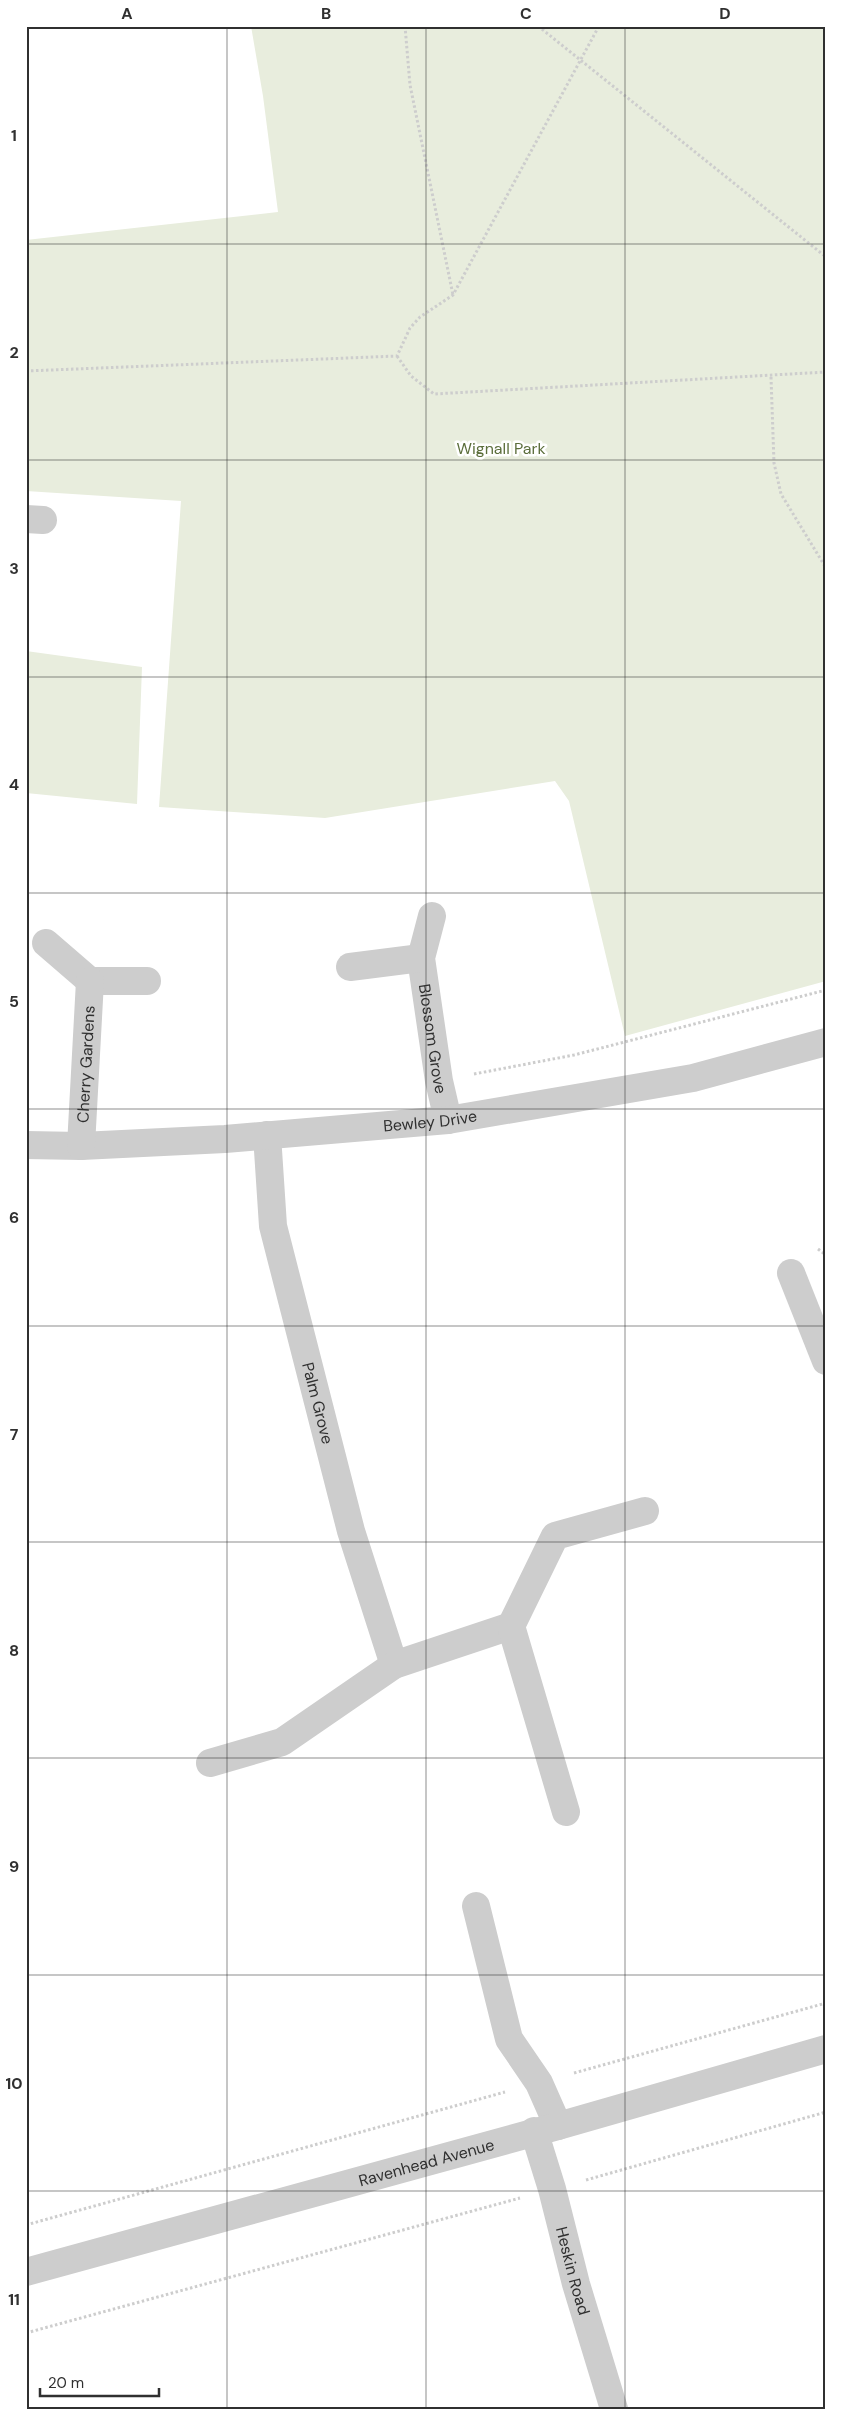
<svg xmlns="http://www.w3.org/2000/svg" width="852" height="2435" font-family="'DM Sans',sans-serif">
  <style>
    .green { fill: #e8eddd }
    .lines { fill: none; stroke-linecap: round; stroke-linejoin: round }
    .path { stroke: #cdcdcd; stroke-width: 3; stroke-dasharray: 2.5 2.5; stroke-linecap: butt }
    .minor { stroke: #cdcdcd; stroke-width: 28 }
    .grid { fill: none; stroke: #303030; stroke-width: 1; stroke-opacity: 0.55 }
    .labels { text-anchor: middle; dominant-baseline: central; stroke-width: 5; stroke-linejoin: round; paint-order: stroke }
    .park-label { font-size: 16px; fill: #5b6e3b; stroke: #fff }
    .street-label { font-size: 16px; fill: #303030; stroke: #fff }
    .neatline { fill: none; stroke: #303030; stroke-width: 2 }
    .grid-label { font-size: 16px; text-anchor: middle; font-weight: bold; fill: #303030 }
  </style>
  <rect width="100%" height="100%" fill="#fff"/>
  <!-- green -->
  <path class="green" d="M 251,26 L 826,26 L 826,981 L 625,1036 L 569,801 L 555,781 L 325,818 L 159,807 L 181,501 L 26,491 L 26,240 L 278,212 L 263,96 Z
    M 26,651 L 142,667 L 137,804 L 26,793 Z"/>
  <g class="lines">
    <!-- path -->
    <path class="path" d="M 405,26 L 410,85 L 453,295
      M 538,26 L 826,257
      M 397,356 L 411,376 L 434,394 L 826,372
      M 26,371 L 397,356 L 410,328 L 420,317 L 453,295 L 599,26
      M 771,377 L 774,463 L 781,494 L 826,568
      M 474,1074 L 574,1055 L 826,990
      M 818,1249 L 826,1255
      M 574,2073 L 826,2003
      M 586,2180 L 826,2112
      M 26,2225 L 505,2092
      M 26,2333 L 520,2198"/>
    <!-- minor -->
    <g class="minor">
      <path d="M 26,519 L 43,520"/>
      <path id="s1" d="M 432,916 L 421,958 L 439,1081 L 448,1120"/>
      <path d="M 46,943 L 90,981 L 147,981"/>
      <path d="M 350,967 L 421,958"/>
      <path id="s2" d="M 267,1135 L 273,1226 L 351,1531 L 394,1665"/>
      <path id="s3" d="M 26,1145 L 81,1146 L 225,1139 L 448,1120 L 693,1078 L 826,1042"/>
      <path id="s4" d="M 81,1146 L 90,981"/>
      <path d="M 791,1273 L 826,1361"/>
      <path d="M 210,1763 L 282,1742 L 394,1665 L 511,1626"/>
      <path d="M 566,1812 L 511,1626 L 555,1536 L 645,1511"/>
      <path d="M 476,1906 L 509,2039 L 539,2083 L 558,2126"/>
      <path id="s5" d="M 534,2131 L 552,2189 L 576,2284 L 614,2409"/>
      <path id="s6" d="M 26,2272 L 558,2126 L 826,2049"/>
    </g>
  </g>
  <!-- grid -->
  <path class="grid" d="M 227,26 L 227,2409M 426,26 L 426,2409M 625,26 L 625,2409M 26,244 L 826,244M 26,460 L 826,460M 26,677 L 826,677M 26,893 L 826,893M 26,1109 L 826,1109M 26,1326 L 826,1326M 26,1542 L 826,1542M 26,1758 L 826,1758M 26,1975 L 826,1975M 26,2191 L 826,2191"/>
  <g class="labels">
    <!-- park labels -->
    <g class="park-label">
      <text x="501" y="448">Wignall Park</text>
    </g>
    <!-- street labels -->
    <g class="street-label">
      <text stroke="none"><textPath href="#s1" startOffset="125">Blossom Grove</textPath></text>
      <text stroke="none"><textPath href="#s4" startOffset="82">Cherry Gardens</textPath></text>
      <text stroke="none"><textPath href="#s3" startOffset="405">Bewley Drive</textPath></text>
      <text stroke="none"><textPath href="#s2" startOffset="274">Palm Grove</textPath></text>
      <text stroke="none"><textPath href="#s6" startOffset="415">Ravenhead Avenue</textPath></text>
      <text stroke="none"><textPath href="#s5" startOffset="145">Heskin Road</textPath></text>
    </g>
  </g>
  <!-- border -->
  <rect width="852" height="2435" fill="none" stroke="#ffffff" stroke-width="55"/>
  <!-- scale -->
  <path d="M40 2388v8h119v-8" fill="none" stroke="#303030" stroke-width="2.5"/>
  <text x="48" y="2388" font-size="15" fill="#303030" stroke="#ffffff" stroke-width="4" paint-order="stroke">20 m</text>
  <rect x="28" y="28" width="796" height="2380" class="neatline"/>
  <g class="grid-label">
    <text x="127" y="19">A</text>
    <text x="326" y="19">B</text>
    <text x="526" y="19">C</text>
    <text x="725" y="19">D</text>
    <text x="14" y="141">1</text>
    <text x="14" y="358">2</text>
    <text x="14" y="574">3</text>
    <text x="14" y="790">4</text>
    <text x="14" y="1007">5</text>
    <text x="14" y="1223">6</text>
    <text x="14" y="1440">7</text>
    <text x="14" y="1656">8</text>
    <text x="14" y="1872">9</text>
    <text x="14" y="2089">10</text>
    <text x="14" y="2305">11</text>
  </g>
</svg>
